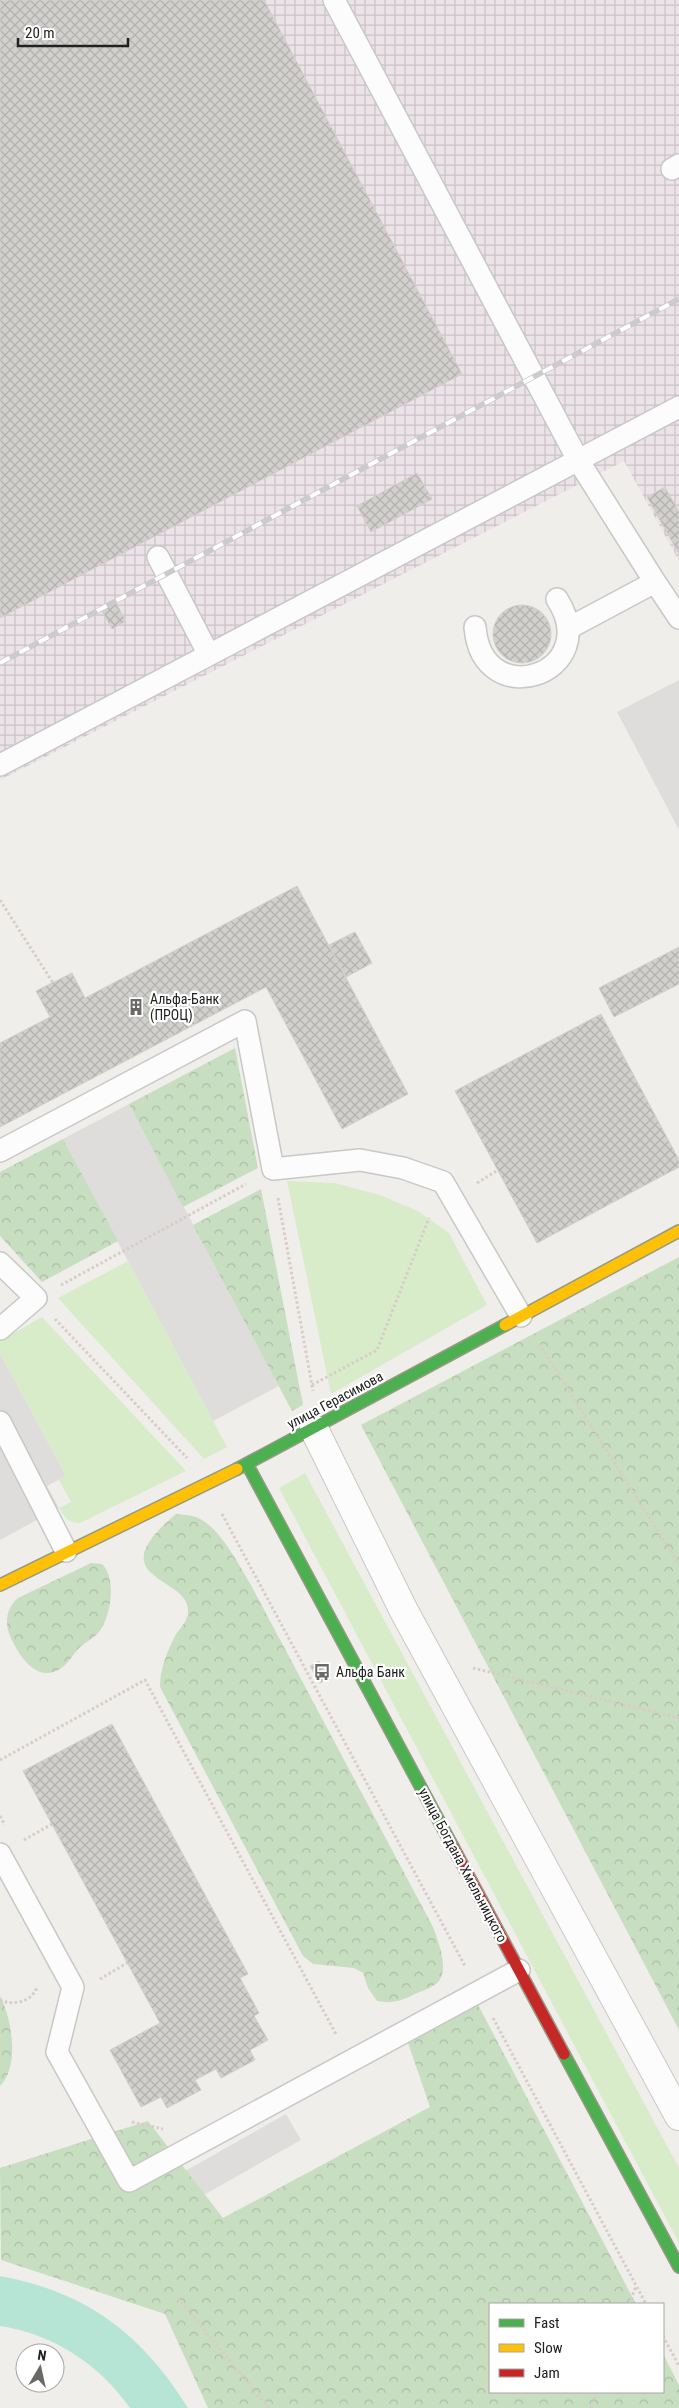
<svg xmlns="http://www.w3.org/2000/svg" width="679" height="2408" font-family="'Roboto Condensed',sans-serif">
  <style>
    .residential { fill: #dedddb }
    .industrial { fill: url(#industrial-grid) }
    .grass { fill: #d9ecca }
    .forest { fill: url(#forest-crowns) }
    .pitch { fill: #b7e5d5 }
    .building { fill: url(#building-cross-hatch); stroke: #d2d0cc }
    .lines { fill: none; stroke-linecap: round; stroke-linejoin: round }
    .lane-casing { stroke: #c8c8c6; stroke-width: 24 }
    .street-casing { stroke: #c8c8c6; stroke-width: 30 }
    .fast-casing { stroke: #969a82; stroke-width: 14 }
    .slow-casing { stroke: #969a82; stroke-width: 14 }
    .jam-casing { stroke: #969a82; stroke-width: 14 }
    .path { stroke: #d8ccc8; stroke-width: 3; stroke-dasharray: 2.5 2.5; stroke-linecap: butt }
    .lane { stroke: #fdfcfc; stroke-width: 21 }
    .street { stroke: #fdfcfc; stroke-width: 28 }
    .fast { stroke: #4caf50; stroke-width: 11 }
    .slow { stroke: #ffc107; stroke-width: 11 }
    .jam { stroke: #c62828; stroke-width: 11 }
    .rail-casing { stroke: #cbcbcb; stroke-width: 5.5 }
    .rail { stroke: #fff; stroke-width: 4; stroke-dasharray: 11; stroke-linecap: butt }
    .labels { text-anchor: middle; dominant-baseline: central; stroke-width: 4.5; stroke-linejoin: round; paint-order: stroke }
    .poi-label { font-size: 14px; fill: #212121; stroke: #fff; text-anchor: start }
    .street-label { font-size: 14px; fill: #212121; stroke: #fff }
  </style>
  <defs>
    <pattern id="industrial-grid" width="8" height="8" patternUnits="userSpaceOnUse" patternTransform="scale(1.25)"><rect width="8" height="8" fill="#ece3e8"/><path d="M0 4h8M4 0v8" fill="none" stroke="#cac2c7"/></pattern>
    <pattern id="forest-crowns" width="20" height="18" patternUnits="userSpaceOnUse" patternTransform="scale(1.25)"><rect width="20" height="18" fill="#c8dec0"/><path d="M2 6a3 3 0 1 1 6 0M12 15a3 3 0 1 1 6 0" fill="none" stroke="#acbea5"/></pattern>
    <pattern id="building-cross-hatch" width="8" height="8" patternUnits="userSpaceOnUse" patternTransform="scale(1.25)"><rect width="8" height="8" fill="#d2d0cd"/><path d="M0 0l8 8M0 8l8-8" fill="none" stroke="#b4b2b0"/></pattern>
  </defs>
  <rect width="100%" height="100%" fill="#efeeea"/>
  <!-- residential -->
  <path class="residential" d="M 679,680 L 679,830 L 617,712 Z
    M 129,1104 L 279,1386 L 213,1421 L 63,1139 Z
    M 0,1353 L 66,1476 L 47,1486 L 59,1508 L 0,1540 Z
    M 286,2114 L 301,2140 L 193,2201 L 178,2175 Z"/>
  <!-- industrial -->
  <path class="industrial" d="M 0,0 L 679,0 L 679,561 L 624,461 L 0,780 Z"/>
  <!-- grass -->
  <path class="grass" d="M 287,1181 L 335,1183 L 380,1195 L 418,1211 L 449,1233 L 487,1305 L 331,1394 Z
    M 128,1261 L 227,1447 L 204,1459 L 58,1298 Z
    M 42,1317 L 186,1471 L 80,1523 C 69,1523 65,1518 59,1508 L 71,1502 L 59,1480 L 66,1476 L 0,1353 L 0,1341 Z
    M 305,1473 L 679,2168 L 679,2243 L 279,1488 Z"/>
  <!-- forest -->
  <path class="forest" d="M 235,1048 L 258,1168 L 183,1207 L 129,1104 Z
    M 63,1139 L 118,1241 L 42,1282 L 0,1236 L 0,1172 Z
    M 261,1189 L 303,1405 L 292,1411 L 193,1225 Z
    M 679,1257 L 679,2030 L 361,1425 Z
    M 176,1514 C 185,1515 194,1515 202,1520 C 222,1532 239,1565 251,1585 L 433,1927 C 438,1941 449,1967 439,1981 C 434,1987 422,1991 415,1994 C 401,2001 392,2004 377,2001 L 368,1988 L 363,1973 L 354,1968 L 313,1964 L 303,1956 L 160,1687 C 160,1668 167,1652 175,1636 C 179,1629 187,1622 188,1613 C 192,1575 95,1582 176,1514 Z
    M 91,1563 L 102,1564 C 117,1578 111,1617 99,1632 C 93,1639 84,1643 78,1649 C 72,1656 68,1664 60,1669 C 36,1684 18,1654 10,1636 C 4,1622 7,1607 18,1598 Z
    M 0,1996 C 12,2019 20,2066 0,2086 Z
    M 477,2003 L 636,2304 L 490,2304 L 490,2392 L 663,2392 L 663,2354 L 679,2385 L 679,2408 L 208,2408 L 165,2314 L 1,2260 L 0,2168 L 148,2121 L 223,2218 L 430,2107 L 405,2034 Z"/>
  <!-- pitch -->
  <path class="pitch" d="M 0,2276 C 87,2292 142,2334 188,2408 L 130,2408 C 99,2364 53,2334 0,2326 Z"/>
  <!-- building -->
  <path class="building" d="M 0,0 L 264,0 L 462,374 L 0,618 Z
    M 417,473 L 432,499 L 371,532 L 357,506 Z
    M 665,487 L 679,512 L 679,554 L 647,497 Z
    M 116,603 L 126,621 L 112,629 L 102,611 Z
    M493 634a29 29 0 1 1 58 0a29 29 0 1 1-58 0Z
    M 297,886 L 408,1094 L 342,1129 L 266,987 L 0,1127 L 0,1043 L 50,1017 L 36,991 L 72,973 L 85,998 Z
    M 355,932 L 372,963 L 346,977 L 329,945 Z
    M 679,947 L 679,984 L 614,1017 L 599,988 Z
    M 601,1014 L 679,1160 L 679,1167 L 537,1243 L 455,1091 Z
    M 319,1661 L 329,1678 L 320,1683 L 310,1666 Z
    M 112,1724 L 248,1974 L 240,1978 L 259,2013 L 254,2016 L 268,2040 L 250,2050 L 255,2060 L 221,2078 L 216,2069 L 195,2080 L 201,2090 L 167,2108 L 161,2097 L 141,2107 L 110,2050 L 160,2023 L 23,1771 Z"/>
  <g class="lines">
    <!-- lane casing -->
    <g class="lane-casing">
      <path id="lane" d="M 334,0 L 578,460 L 655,582 L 569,628
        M 672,169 L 679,165
        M 158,557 L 209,655
        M 655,582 L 679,618
        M 475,627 C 482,715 605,674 557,599
        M 0,765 L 679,407
        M 0,1151 L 245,1021 L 273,1169 L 360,1160 L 403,1168 L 443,1182 L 521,1316
        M 0,1263 L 36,1298 L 0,1329
        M 0,1422 L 66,1551
        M 0,1854 L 73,1987 L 57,2052 L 129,2181 L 519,1970"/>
    </g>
    <!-- street casing -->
    <g class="street-casing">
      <path id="street" d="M 314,1429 L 404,1611 L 679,2116"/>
    </g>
    <!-- fast casing -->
    <g class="fast-casing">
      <path id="fast" d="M 247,1464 L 453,1847
        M 237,1469 L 505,1325
        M 564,2054 L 679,2267"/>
    </g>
    <!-- slow casing -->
    <g class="slow-casing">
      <path id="slow" d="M 505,1325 L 679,1231
        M 0,1585 L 237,1469"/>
    </g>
    <!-- jam casing -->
    <g class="jam-casing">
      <path id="jam" d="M 453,1847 L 564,2054"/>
    </g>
    <!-- path -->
    <path class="path" d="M 0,900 L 53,983
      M 477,1183 L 498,1170
      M 278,1198 L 313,1391
      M 61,1285 L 246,1184
      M 55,1319 L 187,1458
      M 539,1344 L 679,1564
      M 312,1385 L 377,1350 L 429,1218
      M 222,1514 L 465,1966
      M 473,1668 L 679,1718
      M 0,1760 L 145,1680 L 337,2036
      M 0,1816 L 5,1825
      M 24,1840 L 52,1824
      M 100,1979 L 127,1963
      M 0,2000 C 13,2006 32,2002 37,1987
      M 493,2018 L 646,2304
      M 132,2122 L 163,2129
      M 178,2298 L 269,2408
      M 629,2304 L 636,2286
      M 663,2336 L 679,2366
      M 591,2408 L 597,2392"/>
    <!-- lane -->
    <use href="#lane" class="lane"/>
    <!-- street -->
    <use href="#street" class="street"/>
    <!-- fast -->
    <use href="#fast" class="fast"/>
    <!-- slow -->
    <use href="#slow" class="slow"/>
    <!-- jam -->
    <use href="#jam" class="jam"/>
    <!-- rail casing -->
    <g class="rail-casing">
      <path id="rail" d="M 0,663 L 679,299"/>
    </g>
    <!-- rail -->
    <use href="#rail" class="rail"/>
  </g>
  <!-- icons -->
  <defs>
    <g id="building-bare" transform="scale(1.35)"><path d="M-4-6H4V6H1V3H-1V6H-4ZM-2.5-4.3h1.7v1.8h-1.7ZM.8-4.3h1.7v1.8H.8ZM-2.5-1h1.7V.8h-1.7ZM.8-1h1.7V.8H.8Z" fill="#696967" stroke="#fff" stroke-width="2.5" paint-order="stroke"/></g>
    <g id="bus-bare" transform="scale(1.35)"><path d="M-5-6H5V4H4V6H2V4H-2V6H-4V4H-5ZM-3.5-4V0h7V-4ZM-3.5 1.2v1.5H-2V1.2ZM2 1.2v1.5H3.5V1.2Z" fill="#696967" stroke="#fff" stroke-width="2.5" paint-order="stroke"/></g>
  </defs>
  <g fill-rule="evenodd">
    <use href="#building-bare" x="136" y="1007"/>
    <use href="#bus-bare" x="322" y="1672"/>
  </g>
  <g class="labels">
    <!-- poi labels -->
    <g class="poi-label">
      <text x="150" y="999">Альфа-Банк<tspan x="150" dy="16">(ПРОЦ)</tspan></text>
      <text x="336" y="1672">Альфа Банк</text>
    </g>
    <!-- street labels -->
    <g class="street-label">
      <text transform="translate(335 1400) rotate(-28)">улица Герасимова</text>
      <text transform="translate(463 1865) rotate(62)">улица Богдана Хмельницкого</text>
    </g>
  </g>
  <!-- legend -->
  <rect x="489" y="2303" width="175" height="90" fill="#ffffff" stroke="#a6a6a6"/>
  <rect x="499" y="2319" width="25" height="8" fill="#4caf50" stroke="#a6a6a6"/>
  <text x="534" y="2328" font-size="15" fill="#212121">Fast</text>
  <rect x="499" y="2344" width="25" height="8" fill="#ffc107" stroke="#a6a6a6"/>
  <text x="534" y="2353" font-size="15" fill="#212121">Slow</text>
  <rect x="499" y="2369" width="25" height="8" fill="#c62828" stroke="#a6a6a6"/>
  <text x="534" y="2378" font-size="15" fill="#212121">Jam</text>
  <!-- north arrow -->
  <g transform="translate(40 2368) rotate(9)"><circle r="24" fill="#ffffff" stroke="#a6a6a6"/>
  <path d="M0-4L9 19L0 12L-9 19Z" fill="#696967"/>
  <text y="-8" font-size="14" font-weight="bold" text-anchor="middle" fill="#212121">N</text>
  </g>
  <!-- scale -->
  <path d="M18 38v8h110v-8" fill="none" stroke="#212121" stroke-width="2.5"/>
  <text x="25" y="38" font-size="15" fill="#212121" stroke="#ffffff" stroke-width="4" paint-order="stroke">20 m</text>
</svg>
